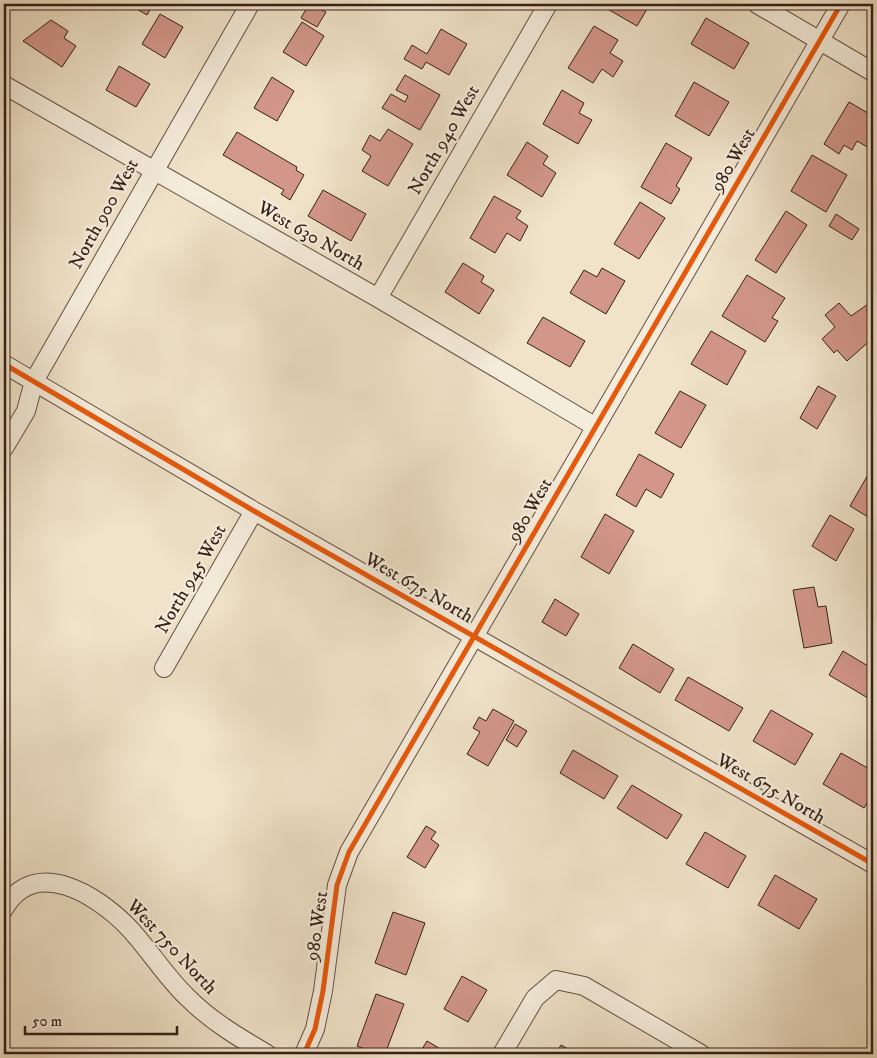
<svg xmlns="http://www.w3.org/2000/svg" width="877" height="1058" font-family="'IM FELL DW Pica',serif">
  <style>
    .building { fill: #d3978a; stroke: #341f17 }
    .lines { fill: none; stroke-linecap: round; stroke-linejoin: round }
    .minor-casing { stroke: #635044; stroke-width: 20 }
    .minor { stroke: #f5eddc; stroke-width: 18 }
    .cycleway-casing { stroke: #f5eddc; stroke-width: 8 }
    .cycleway { stroke: #e8590c; stroke-width: 5 }
    .labels { text-anchor: middle; dominant-baseline: central; stroke-width: 4.5; stroke-linejoin: round; paint-order: stroke }
    .street-label { font-size: 19px; fill: #341f17; stroke: #f5eddc }
  </style>
  <rect width="100%" height="100%" fill="#f0e3c9"/>
  <filter id="stains"><feTurbulence type="fractalNoise" baseFrequency=".004" numOctaves="4"/><feColorMatrix values="0 0 0 0 .2 0 0 0 0 .09 0 0 0 0 .02 0 0 0 .5 -.17"/></filter>
  <radialGradient id="worn" r=".72"><stop offset=".6" stop-color="#630" stop-opacity="0"/><stop offset="1" stop-color="#630" stop-opacity=".3"/></radialGradient>
  <!-- building -->
  <path class="building" d="M 76,4 L 111,4 L 111,5 L 76,6 Z
    M 128,4 L 153,4 L 147,15 Z
    M 309,4 L 326,12 L 317,27 L 301,18 Z
    M 481,4 L 493,4 L 490,9 Z
    M 605,4 L 650,4 L 637,26 L 604,7 Z
    M 160,14 L 183,27 L 165,58 L 142,44 Z
    M 706,18 L 749,43 L 734,69 L 691,44 Z
    M 51,20 L 68,31 L 64,38 L 76,46 L 62,67 L 23,41 Z
    M 302,22 L 324,36 L 306,66 L 283,52 Z
    M 594,26 L 618,40 L 610,53 L 623,61 L 613,77 L 602,69 L 593,83 L 568,68 Z
    M 441,29 L 467,44 L 449,75 L 426,62 L 422,69 L 404,59 L 412,45 L 427,54 Z
    M 119,66 L 150,84 L 136,107 L 106,90 Z
    M 405,75 L 440,95 L 420,130 L 382,108 L 391,94 L 405,102 L 408,96 L 396,90 Z
    M 272,77 L 294,91 L 277,121 L 254,108 Z
    M 694,82 L 729,102 L 709,136 L 675,116 Z
    M 562,90 L 584,103 L 579,113 L 592,120 L 578,144 L 543,124 Z
    M 849,102 L 873,116 L 873,140 L 869,148 L 857,141 L 852,150 L 844,145 L 839,154 L 824,144 Z
    M 388,129 L 413,144 L 388,186 L 362,171 L 371,156 L 362,150 L 370,135 L 380,141 Z
    M 237,132 L 297,167 L 296,170 L 304,175 L 290,200 L 281,194 L 284,190 L 223,155 Z
    M 527,142 L 548,156 L 543,164 L 556,173 L 542,197 L 507,175 Z
    M 666,143 L 692,158 L 676,186 L 680,189 L 671,204 L 641,187 Z
    M 812,155 L 847,175 L 826,212 L 791,191 Z
    M 323,190 L 366,214 L 351,241 L 308,216 Z
    M 494,196 L 521,211 L 516,218 L 528,226 L 520,241 L 507,233 L 495,253 L 470,238 Z
    M 640,202 L 665,218 L 639,259 L 614,244 Z
    M 786,211 L 807,225 L 776,273 L 755,260 Z
    M 836,214 L 859,229 L 852,240 L 829,226 Z
    M 463,263 L 484,276 L 481,282 L 494,290 L 479,314 L 445,292 Z
    M 602,268 L 625,281 L 606,314 L 570,293 L 584,270 L 597,277 Z
    M 747,275 L 785,298 L 772,318 L 778,321 L 765,342 L 722,316 Z
    M 839,303 L 851,316 L 868,304 L 873,310 L 873,338 L 847,361 L 837,350 L 834,353 L 822,339 L 835,327 L 825,315 Z
    M 543,317 L 585,341 L 570,367 L 527,343 Z
    M 711,331 L 746,351 L 727,385 L 691,364 Z
    M 818,386 L 836,396 L 817,429 L 800,418 Z
    M 680,391 L 706,405 L 681,448 L 655,433 Z
    M 639,454 L 674,474 L 661,498 L 646,489 L 636,507 L 616,495 Z
    M 873,466 L 873,520 L 850,506 Z
    M 605,514 L 634,531 L 609,574 L 581,557 Z
    M 830,515 L 854,529 L 836,561 L 812,546 Z
    M 814,587 L 818,607 L 826,606 L 832,643 L 804,648 L 793,590 Z
    M 555,599 L 579,614 L 566,636 L 542,622 Z
    M 633,644 L 674,669 L 660,693 L 619,668 Z
    M 843,651 L 873,669 L 873,701 L 829,675 Z
    M 688,677 L 743,708 L 729,731 L 675,700 Z
    M 493,709 L 514,721 L 488,766 L 467,754 L 480,732 L 473,728 L 479,717 L 486,721 Z
    M 771,710 L 813,734 L 795,765 L 753,741 Z
    M 515,724 L 527,731 L 517,747 L 506,740 Z
    M 573,750 L 618,776 L 604,799 L 560,773 Z
    M 841,753 L 873,771 L 873,793 L 864,808 L 823,784 Z
    M 632,785 L 682,815 L 667,839 L 617,808 Z
    M 426,826 L 436,832 L 431,839 L 439,845 L 425,868 L 407,857 Z
    M 705,832 L 746,856 L 728,888 L 686,864 Z
    M 775,875 L 817,899 L 799,929 L 758,905 Z
    M 393,912 L 425,923 L 406,975 L 375,963 Z
    M 462,976 L 487,990 L 468,1022 L 444,1009 Z
    M 376,994 L 404,1004 L 385,1054 L 377,1054 L 357,1046 Z
    M 427,1041 L 449,1054 L 419,1054 Z
    M 561,1045 L 577,1054 L 556,1054 Z"/>
  <g class="lines">
    <!-- minor casing -->
    <g class="minor-casing">
      <path id="minor" d="M 757,4 L 873,72
        M 4,85 L 378,298 L 596,427
        M 378,298 L 548,4
        M 4,364 L 254,511 L 873,864
        M 4,448 L 26,411 L 34,381 L 250,4
        M 164,668 L 254,511
        M 4,909 C 34,855 97,895 128,927 C 149,949 165,976 187,997 C 211,1021 238,1037 267,1054
        M 304,1054 L 315,1029 L 323,991 L 337,885 L 349,852 L 841,4
        M 502,1054 L 535,998 L 556,980 L 584,986 L 701,1054"/>
    </g>
    <!-- minor -->
    <use href="#minor" class="minor"/>
    <!-- cycleway casing -->
    <g class="cycleway-casing">
      <path id="cycleway" d="M 4,364 L 254,511 L 873,864
        M 304,1054 L 315,1029 L 323,991 L 337,885 L 349,852 L 841,4"/>
    </g>
    <!-- cycleway -->
    <use href="#cycleway" class="cycleway"/>
  </g>
  <g class="labels">
    <!-- street labels -->
    <g class="street-label">
      <text transform="translate(444 140) rotate(-60)">North 940 West</text>
      <text transform="translate(733 160) rotate(-60)">980 West</text>
      <text transform="translate(104 214) rotate(-61)">North 900 West</text>
      <text transform="translate(311 236) rotate(30)">West 630 North</text>
      <text transform="translate(530 510) rotate(-60)">980 West</text>
      <text transform="translate(191 579) rotate(-60)">North 945 West</text>
      <text transform="translate(419 588) rotate(30)">West 675 North</text>
      <text transform="translate(771 789) rotate(30)">West 675 North</text>
      <text transform="translate(317 926) rotate(-82)">980 West</text>
      <text transform="translate(172 947) rotate(47)">West 750 North</text>
    </g>
  </g>
  <!-- margin -->
  <rect width="877" height="1058" fill="none" stroke="#f0e3c9" stroke-width="20"/>
  <rect x="5" y="5" width="867" height="1048" fill="none" stroke="#341f17" stroke-width="2.5"/>
  <rect x="10" y="10" width="857" height="1038" fill="none" stroke="#341f17"/>
  <!-- scale -->
  <path d="M25 1026v8h152v-8" fill="none" stroke="#341f17" stroke-width="2.5"/>
  <text x="32" y="1026" font-size="15" fill="#341f17" stroke="#f5eddc" stroke-width="4" paint-order="stroke">50 m</text>
  <rect width="100%" height="100%" filter="url(#stains)"/>
  <rect width="100%" height="100%" fill="url(#worn)"/>
</svg>
